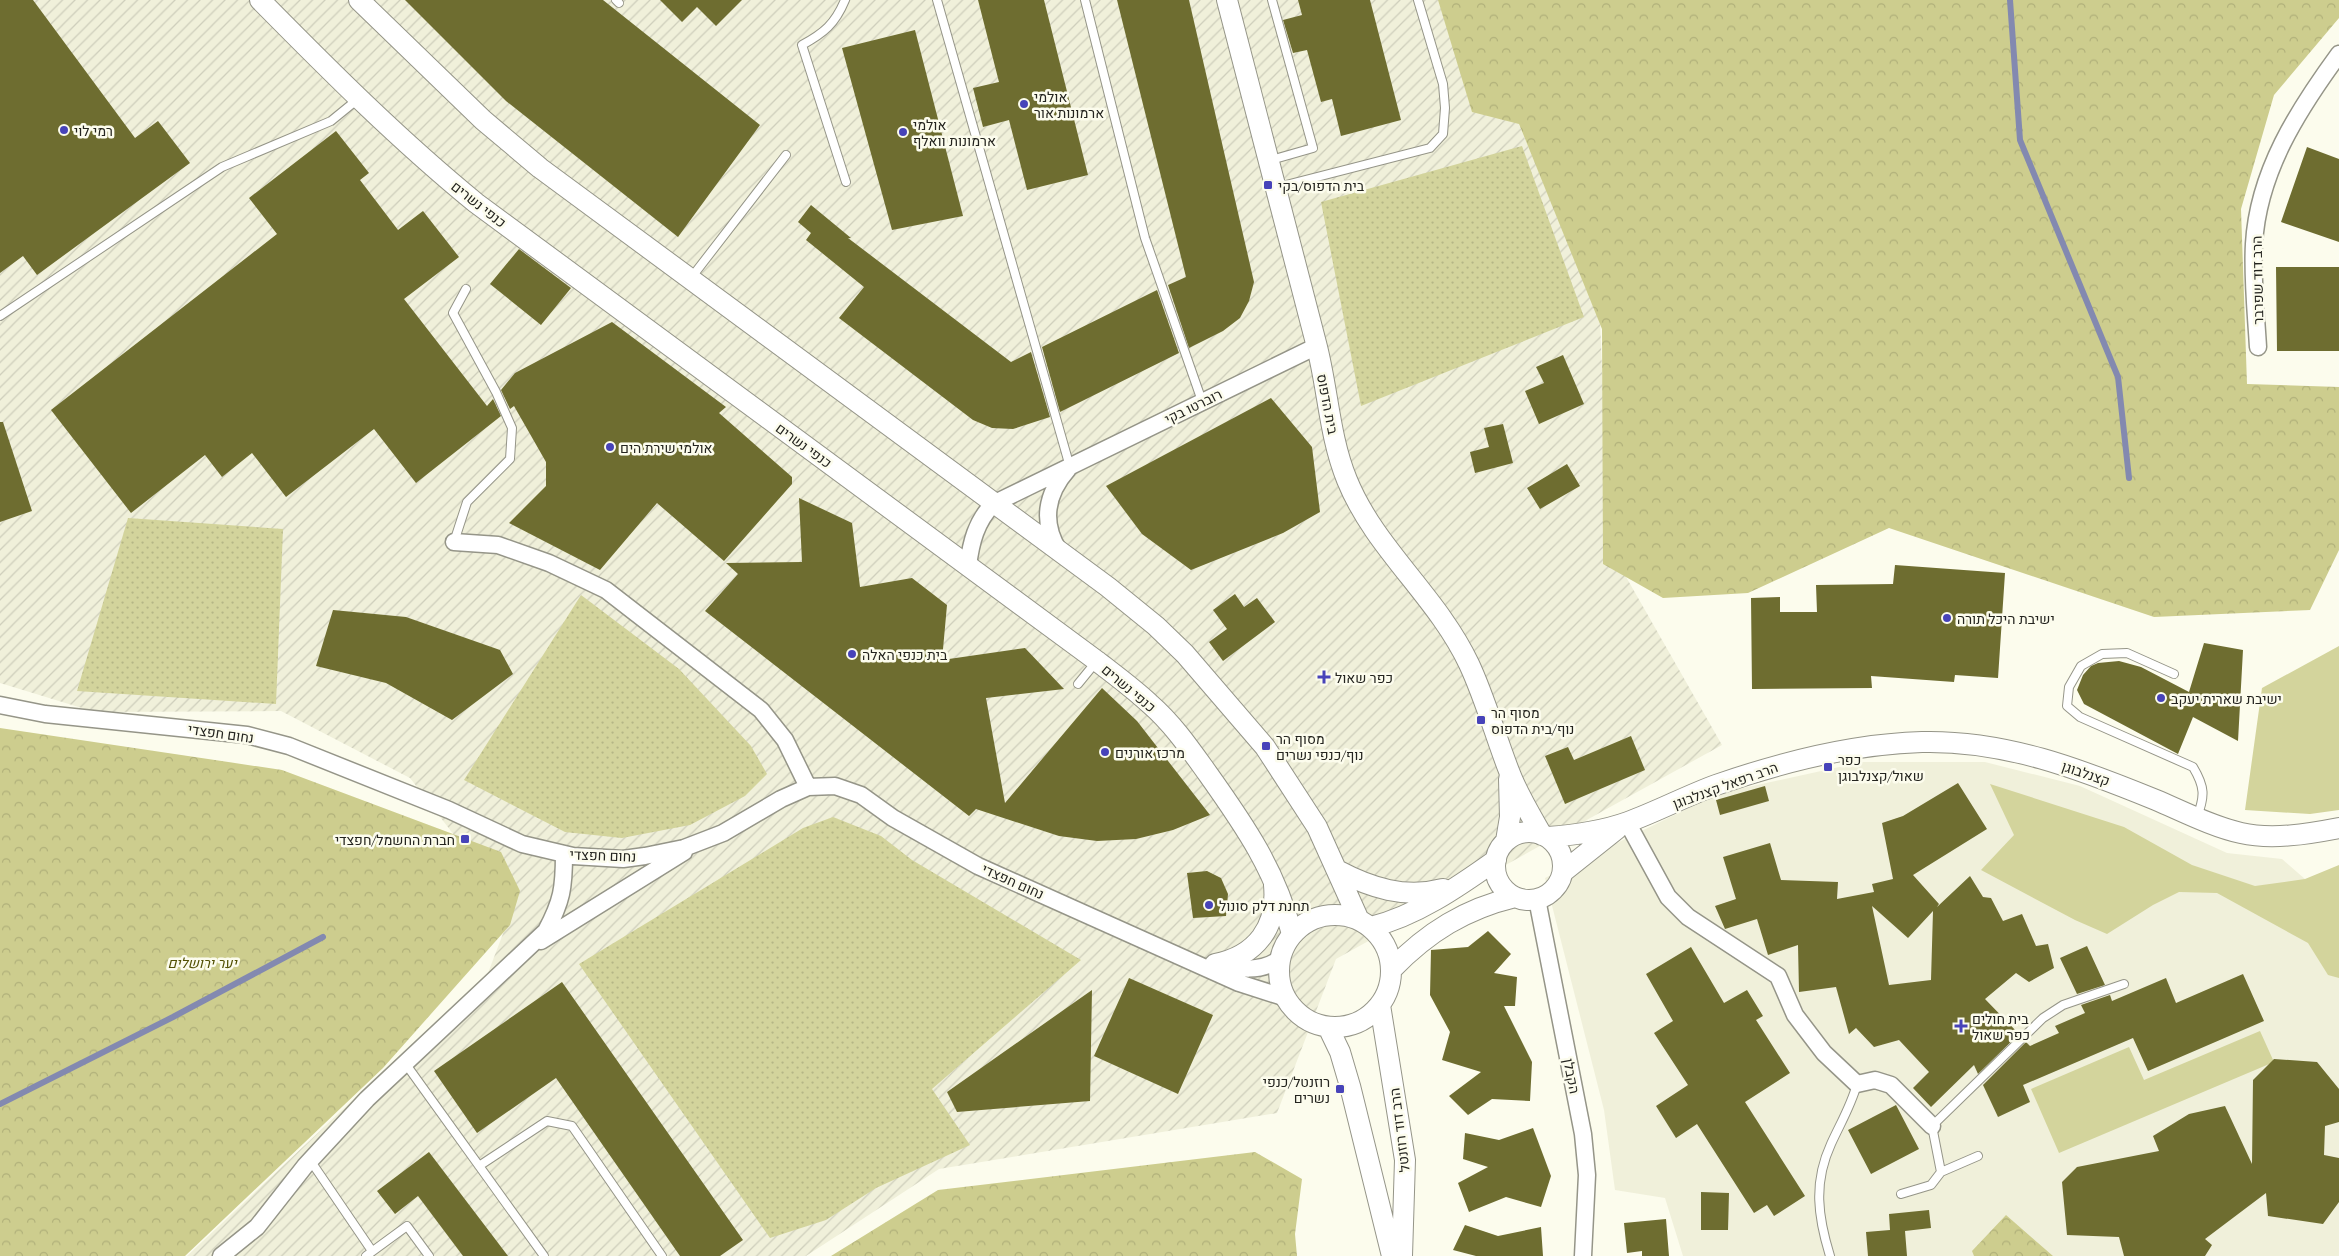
<svg xmlns="http://www.w3.org/2000/svg" width="2339" height="1256" font-family="'PT Serif',Heebo,serif">
  <style>
    .built { fill: #f0f0da }
    .industrial { fill: url(#industrial-furrows) }
    .grass { fill: url(#grass-dots) }
    .forest { fill: url(#forest-crowns) }
    .park { fill: #d3d49c }
    .lines { fill: none; stroke-linecap: round; stroke-linejoin: round }
    .stream { stroke: #8389b0; stroke-width: 6 }
    .building { fill: #6e6d30; fill-rule: evenodd }
    .service-casing { stroke: #959588; stroke-width: 10 }
    .minor-casing { stroke: #959588; stroke-width: 19 }
    .tertiary-casing { stroke: #959588; stroke-width: 22 }
    .service { stroke: #fff; stroke-width: 8 }
    .minor { stroke: #fff; stroke-width: 16 }
    .tertiary { stroke: #fff; stroke-width: 20 }
    .poi-dot { fill: #4743b9; stroke: #fcfced; stroke-width: 2 }
    .labels { text-anchor: middle; dominant-baseline: central; stroke-width: 5; stroke-linejoin: round; paint-order: stroke }
    .poi-label { font-size: 14px; fill: #24241f; stroke: #fcfced; text-anchor: start }
    .street-label { font-size: 14px; fill: #24241f; stroke: #fcfced }
    .park-label { font-size: 14px; font-style: italic; fill: #535104; stroke: #fcfced }
  </style>
  <defs>
    <pattern id="industrial-furrows" width="10" height="10" patternUnits="userSpaceOnUse" patternTransform="scale(1.25)"><rect width="10" height="10" fill="#f0f0da"/><path d="M-1 1l2-2M0 10L10 0M9 11l2-2" fill="none" stroke="#cecebb"/></pattern>
    <pattern id="grass-dots" width="8" height="8" patternUnits="userSpaceOnUse" patternTransform="scale(1.25)"><rect width="8" height="8" fill="#d3d49c"/><path d="M2 2h.1M6 6h.1" fill="none" stroke="#b5b686" stroke-width="1.8" stroke-linecap="round"/></pattern>
    <pattern id="forest-crowns" width="20" height="18" patternUnits="userSpaceOnUse" patternTransform="scale(1.25)"><rect width="20" height="18" fill="#cdcd8e"/><path d="M2 6a3 3 0 1 1 6 0M12 15a3 3 0 1 1 6 0" fill="none" stroke="#b0b07a"/></pattern>
  </defs>
  <rect width="100%" height="100%" fill="#fcfced"/>
  <!-- built -->
  <path class="built" d="M 1862,762 L 1985,762 L 2080,786 L 2227,853 L 2282,859 L 2305,879 L 2339,943 L 2339,1256 L 1683,1256 L 1665,1198 L 1615,1190 L 1604,1110 L 1545,878 L 1697,804 L 1734,790 Z"/>
  <!-- industrial -->
  <path class="industrial" d="M 0,0 L 1486,0 L 1515,115 L 1600,319 L 1609,547 L 1722,745 L 1336,959 L 1277,1113 L 939,1169 L 806,1256 L 187,1256 L 488,973 L 512,910 L 410,778 L 281,711 L 95,712 L 0,683 Z"/>
  <!-- grass -->
  <path class="grass" d="M 1522,146 L 1584,317 L 1361,406 L 1321,202 Z
    M 128,518 L 283,529 L 276,704 L 77,691 Z
    M 581,595 L 679,669 L 751,746 L 767,774 L 745,796 L 690,825 L 622,838 L 565,832 L 464,780 Z
    M 833,817 L 881,836 L 912,860 L 1081,960 L 932,1089 L 970,1145 L 876,1188 L 826,1220 L 770,1238 L 579,964 L 803,828 Z"/>
  <!-- forest -->
  <path class="forest" d="M 1438,0 L 2339,0 L 2339,18 L 2274,95 L 2241,209 L 2247,384 L 2339,387 L 2339,550 L 2310,610 L 2154,617 L 1889,528 L 1748,593 L 1663,598 L 1603,564 L 1602,329 L 1519,124 L 1472,112 Z
    M 0,728 L 282,770 L 501,852 L 520,891 L 510,925 L 383,1068 L 185,1256 L 0,1256 Z
    M 1255,1152 L 1302,1179 L 1295,1234 L 1297,1256 L 831,1256 L 938,1190 Z
    M 2006,1215 L 2053,1256 L 1974,1256 L 1972,1251 Z"/>
  <!-- park -->
  <path class="park" d="M 2339,646 L 2339,810 L 2310,814 L 2245,810 L 2262,688 Z
    M 1990,784 L 2124,827 L 2192,865 L 2255,886 L 2305,879 L 2339,865 L 2339,978 L 2328,975 L 2308,943 L 2217,893 L 2179,892 L 2153,905 L 2107,934 L 2075,920 L 1981,870 L 2014,835 Z
    M 2260,1031 L 2274,1062 L 2059,1153 L 2031,1089 L 2129,1047 L 2144,1080 Z"/>
  <g class="lines">
    <!-- stream -->
    <path class="stream" d="M 2010,0 L 2020,140 L 2118,377 L 2129,478
      M 0,1104 L 173,1017 L 323,937"/>
  </g>
  <!-- building -->
  <path class="building" d="M 0,0 L 33,0 L 135,138 L 158,121 L 190,163 L 37,275 L 23,256 L 0,273 Z
    M 405,0 L 603,0 L 760,125 L 678,237 L 506,101 Z
    M 660,0 L 742,0 L 716,26 L 697,7 L 682,22 Z
    M 978,0 L 1044,0 L 1088,175 L 1027,190 L 1009,120 L 983,127 L 973,88 L 999,82 Z
    M 1117,0 L 1189,0 L 1254,282 L 1249,301 L 1240,318 L 1223,331 L 1189,348 L 1168,285 L 1186,277 Z
    M 1298,0 L 1370,0 L 1401,120 L 1341,136 L 1332,99 L 1321,102 L 1307,50 L 1293,53 L 1283,20 L 1302,15 Z
    M 915,30 L 963,216 L 892,230 L 842,48 Z
    M 336,131 L 369,173 L 360,180 L 398,230 L 423,211 L 459,257 L 404,299 L 487,406 L 493,399 L 501,416 L 416,483 L 374,429 L 286,497 L 252,453 L 222,477 L 205,455 L 131,513 L 51,410 L 277,234 L 249,198 Z
    M 2307,147 L 2339,159 L 2339,242 L 2281,222 Z
    M 811,205 L 851,238 L 848,238 L 1011,362 L 1031,352 L 1050,417 L 1013,429 L 992,428 L 973,420 L 839,318 L 864,287 L 806,240 L 811,233 L 798,222 Z
    M 519,249 L 571,288 L 541,325 L 490,284 Z
    M 2276,267 L 2339,267 L 2339,351 L 2277,351 Z
    M 1157,290 L 1179,353 L 1060,412 L 1042,347 Z
    M 612,322 L 726,407 L 719,413 L 792,477 L 792,484 L 724,561 L 657,503 L 600,570 L 509,523 L 546,486 L 546,462 L 514,406 L 510,409 L 501,390 L 515,373 Z
    M 1563,355 L 1584,404 L 1539,424 L 1525,391 L 1544,383 L 1536,367 Z
    M 1271,398 L 1312,447 L 1320,512 L 1283,533 L 1191,570 L 1142,534 L 1106,486 Z
    M 0,422 L 3,422 L 32,511 L 0,522 Z
    M 1503,424 L 1513,463 L 1475,473 L 1470,452 L 1489,447 L 1484,428 Z
    M 1567,464 L 1580,486 L 1540,509 L 1527,488 Z
    M 799,498 L 852,523 L 860,587 L 912,578 L 947,605 L 942,660 L 1025,648 L 1064,689 L 986,698 L 1005,803 L 1102,688 L 1137,721 L 1210,815 L 1173,830 L 1136,839 L 1097,841 L 1059,836 L 976,809 L 969,816 L 705,611 L 738,574 L 726,563 L 802,562 Z
    M 1895,565 L 2005,573 L 1998,678 L 1955,675 L 1954,682 L 1871,676 L 1872,688 L 1752,689 L 1751,598 L 1780,597 L 1780,612 L 1817,612 L 1816,585 L 1893,584 Z
    M 1235,594 L 1244,607 L 1257,598 L 1275,622 L 1223,661 L 1209,642 L 1227,629 L 1213,610 Z
    M 333,610 L 406,617 L 500,650 L 513,674 L 452,720 L 386,683 L 316,666 Z
    M 2204,643 L 2243,650 L 2238,741 L 2193,717 L 2178,754 L 2084,704 L 2077,690 L 2083,675 L 2091,666 L 2098,663 L 2119,661 L 2141,667 L 2189,692 Z
    M 1631,736 L 1645,770 L 1565,804 L 1545,756 L 1568,747 L 1574,760 Z
    M 1958,783 L 1987,829 L 1913,875 L 1939,904 L 1937,907 L 1970,876 L 1983,897 L 1991,898 L 2003,921 L 2022,914 L 2036,946 L 2048,944 L 2054,968 L 2029,982 L 2016,973 L 1985,999 L 2019,1034 L 1978,1074 L 1974,1065 L 1931,1107 L 1913,1088 L 1929,1072 L 1899,1040 L 1874,1047 L 1856,1028 L 1849,1034 L 1836,987 L 1799,992 L 1798,945 L 1768,955 L 1757,919 L 1725,929 L 1715,906 L 1736,899 L 1723,857 L 1770,843 L 1781,880 L 1838,882 L 1837,899 L 1874,892 L 1872,884 L 1893,879 L 1882,823 L 1903,816 ZM 1872,906 L 1908,938 L 1933,911 L 1931,980 L 1889,985 Z
    M 1765,786 L 1769,801 L 1720,815 L 1716,800 Z
    M 1207,871 L 1221,878 L 1228,894 L 1226,916 L 1193,918 L 1187,873 Z
    M 1488,931 L 1511,954 L 1494,973 L 1517,977 L 1515,1006 L 1504,1006 L 1532,1062 L 1530,1101 L 1492,1099 L 1468,1115 L 1449,1096 L 1481,1072 L 1442,1060 L 1450,1032 L 1430,995 L 1431,950 L 1468,947 Z
    M 2087,946 L 2105,985 L 2077,994 L 2060,958 Z
    M 1691,947 L 1724,1003 L 1747,990 L 1763,1016 L 1756,1020 L 1790,1073 L 1745,1102 L 1805,1196 L 1774,1216 L 1767,1205 L 1754,1213 L 1697,1124 L 1676,1138 L 1656,1106 L 1688,1085 L 1654,1033 L 1673,1021 L 1646,974 Z
    M 2243,974 L 2264,1021 L 2148,1071 L 2133,1038 L 2023,1085 L 2030,1102 L 1998,1117 L 1983,1085 L 2026,1042 L 2030,1046 L 2059,1033 L 2055,1026 L 2085,1013 L 2081,1005 L 2110,995 L 2112,1001 L 2166,978 L 2176,1003 Z
    M 1129,978 L 1213,1015 L 1178,1094 L 1094,1056 Z
    M 562,982 L 743,1240 L 720,1256 L 680,1256 L 556,1078 L 477,1133 L 434,1071 Z
    M 1092,990 L 1090,1101 L 957,1112 L 947,1092 Z
    M 2274,1059 L 2317,1062 L 2339,1089 L 2339,1122 L 2325,1126 L 2324,1155 L 2339,1158 L 2339,1202 L 2323,1224 L 2268,1216 L 2266,1193 L 2205,1239 L 2212,1245 L 2205,1256 L 2124,1256 L 2119,1237 L 2067,1235 L 2062,1182 L 2077,1167 L 2159,1151 L 2153,1136 L 2189,1114 L 2225,1106 L 2252,1164 L 2253,1080 Z
    M 1896,1105 L 1919,1149 L 1871,1174 L 1848,1130 Z
    M 1533,1128 L 1551,1176 L 1541,1207 L 1506,1197 L 1469,1212 L 1458,1183 L 1488,1167 L 1463,1159 L 1465,1133 L 1499,1140 Z
    M 429,1152 L 508,1256 L 463,1256 L 418,1196 L 395,1214 L 377,1191 Z
    M 1701,1192 L 1729,1193 L 1728,1230 L 1701,1230 Z
    M 1929,1210 L 1931,1228 L 1905,1231 L 1907,1256 L 1868,1256 L 1866,1232 L 1890,1230 L 1889,1214 Z
    M 1666,1219 L 1669,1256 L 1642,1256 L 1642,1251 L 1627,1253 L 1624,1223 Z
    M 1465,1225 L 1498,1236 L 1541,1227 L 1543,1256 L 1476,1256 L 1453,1250 Z"/>
  <g class="lines">
    <!-- service casing -->
    <g class="service-casing">
      <path id="service" d="M 616,0 L 619,3
        M 845,0 C 835,24 824,33 802,45 L 846,182
        M 937,0 L 1070,467
        M 1085,0 L 1145,238 L 1202,401
        M 1271,160 L 1313,148 L 1272,0
        M 1278,187 L 1430,148 L 1443,134 L 1445,108 L 1443,84 L 1418,0
        M 691,278 L 786,155
        M 0,316 L 222,167 L 331,121 L 358,99
        M 454,542 L 467,502 L 510,459 L 512,428 L 496,392 L 453,313 L 466,289
        M 2174,674 L 2127,653 L 2102,654 L 2081,666 L 2069,687 L 2067,706 L 2080,717 L 2193,767 C 2205,787 2205,796 2197,817
        M 1078,684 L 1096,662
        M 405,1063 L 544,1256
        M 310,1160 L 372,1251
        M 479,1166 L 547,1121 L 572,1126 L 662,1256
        M 1941,1172 L 1932,1126 L 2043,1018 L 2063,1005 L 2124,984
        M 1901,1194 L 1931,1185 L 1941,1172 L 1978,1156
        M 366,1256 L 407,1226 L 429,1256
        M 1830,1256 C 1818,1217 1813,1183 1831,1144 C 1840,1124 1851,1106 1857,1084"/>
    </g>
    <!-- minor casing -->
    <g class="minor-casing">
      <path id="minor" d="M 2258,347 C 2256,313 2252,277 2254,244 C 2258,172 2298,110 2339,54
        M 454,542 L 498,545 L 549,563 L 606,590 L 761,710 L 785,740 L 808,787
        M 1059,551 C 1041,522 1046,494 1068,469
        M 968,566 C 971,542 976,522 993,504 L 1317,346
        M 0,705 L 45,714 L 247,735 L 289,746 L 449,810 L 522,844 L 573,856 L 623,859 L 645,856 L 684,848 L 723,833 L 781,799 L 808,787 L 835,786 L 861,795 L 893,818 L 978,866 L 1239,983 L 1286,998
        M 1627,822 L 1668,897 L 1688,917 L 1778,976 L 1795,1015 L 1824,1053 L 1857,1084 L 1875,1080 L 1891,1085 L 1932,1126
        M 1537,899 L 1583,1134 L 1587,1175 L 1583,1256
        M 541,941 L 684,852
        M 1216,964 C 1239,969 1260,973 1280,959
        M 221,1256 L 257,1227 L 305,1166 L 367,1099 L 546,931 C 562,901 564,888 564,854"/>
    </g>
    <!-- tertiary casing -->
    <g class="tertiary-casing">
      <path id="tertiary" d="M 260,0 C 330,71 399,140 476,203 L 1097,661 C 1115,675 1133,688 1150,704 C 1173,724 1190,749 1208,774 C 1245,826 1276,871 1292,934
        M 359,0 L 483,120 L 540,168 L 1108,587 L 1156,626 L 1185,654 L 1265,747 L 1317,827 L 1359,920
        M 1227,0 C 1257,114 1287,228 1316,343 C 1328,388 1329,436 1347,480 C 1375,549 1437,596 1469,664 C 1485,698 1495,735 1509,771 C 1517,793 1530,814 1542,835
        M1495 866a34 34 0 1 1 68 0a34 34 0 1 1-68 0Z
        M 1548,837 C 1575,835 1603,831 1628,822 C 1658,811 1686,796 1716,785 C 1782,762 1851,744 1922,742 C 2005,740 2080,769 2156,800 C 2182,811 2213,827 2241,833 C 2272,840 2308,834 2339,828
        M 1506,841 L 1510,817 L 1509,779
        M 1337,870 C 1371,888 1405,899 1443,889
        M 1563,872 L 1617,829
        M1279 971a56 56 0 1 1 112 0a56 56 0 1 1-112 0Z
        M 1371,927 C 1416,916 1458,887 1496,860
        M 1215,964 C 1256,956 1278,927 1274,885
        M 1392,969 C 1428,932 1465,909 1515,897
        M 1380,1005 L 1405,1160 L 1402,1256
        M 1328,1027 L 1340,1052 L 1350,1086 L 1392,1256"/>
    </g>
    <!-- service -->
    <use href="#service" class="service"/>
    <!-- minor -->
    <use href="#minor" class="minor"/>
    <!-- tertiary -->
    <use href="#tertiary" class="tertiary"/>
  </g>
  <!-- markers -->
  <g class="poi-dot">
    <circle cx="1024" cy="104" r="5"/>
    <circle cx="64" cy="130" r="5"/>
    <circle cx="903" cy="132" r="5"/>
    <rect x="1263" y="180" width="10" height="10" rx="2.5"/>
    <circle cx="610" cy="447" r="5"/>
    <circle cx="1947" cy="618" r="5"/>
    <circle cx="852" cy="654" r="5"/>
    <path d="M1321.5 669.5h5v5h5v5h-5v5h-5v-5h-5v-5h5z"/>
    <circle cx="2161" cy="698" r="5"/>
    <rect x="1476" y="715" width="10" height="10" rx="2.5"/>
    <rect x="1261" y="741" width="10" height="10" rx="2.5"/>
    <circle cx="1105" cy="752" r="5"/>
    <rect x="1823" y="762" width="10" height="10" rx="2.5"/>
    <rect x="460" y="834" width="10" height="10" rx="2.5"/>
    <circle cx="1209" cy="905" r="5"/>
    <path d="M1958.5 1018.5h5v5h5v5h-5v5h-5v-5h-5v-5h5z"/>
    <rect x="1335" y="1084" width="10" height="10" rx="2.5"/>
  </g>
  <g class="labels">
    <!-- poi labels -->
    <g class="poi-label">
      <text x="1034" y="96">אולמי<tspan x="1034" dy="16">ארמונות אור</tspan></text>
      <text x="913" y="124">אולמי<tspan x="913" dy="16">ארמונות וואלף</tspan></text>
      <text x="74" y="130">רמי לוי</text>
      <text x="1278" y="185">בית הדפוס/בקי</text>
      <text x="620" y="447">אולמי שירת הים</text>
      <text x="1957" y="618">ישיבת היכל תורה</text>
      <text x="862" y="654">בית כנפי האלה</text>
      <text x="1335" y="677">כפר שאול</text>
      <text x="2171" y="698">ישיבת שארית יעקב</text>
      <text x="1491" y="712">מסוף הר<tspan x="1491" dy="16">נוף/בית הדפוס</tspan></text>
      <text x="1276" y="738">מסוף הר<tspan x="1276" dy="16">נוף/כנפי נשרים</tspan></text>
      <text x="1115" y="752">מרכז אורנים</text>
      <text x="1838" y="759">כפר<tspan x="1838" dy="16">שאול/קצנלבוגן</tspan></text>
      <text x="455" y="839" text-anchor="end">חברת החשמל/חפצדי</text>
      <text x="1219" y="905">תחנת דלק סונול</text>
      <text x="1972" y="1018">בית חולים<tspan x="1972" dy="16">כפר שאול</tspan></text>
      <text x="1330" y="1081" text-anchor="end">רוזנטל/כנפי<tspan x="1330" dy="16">נשרים</tspan></text>
    </g>
    <!-- street labels -->
    <g class="street-label">
      <text transform="translate(479 204) rotate(38)">כנפי נשרים</text>
      <text transform="translate(2257 280) rotate(-91)">הרב דוד שפרבר</text>
      <text transform="translate(1328 404) rotate(79)">בית הדפוס</text>
      <text transform="translate(1193 406) rotate(-26)">רוברטו בקי</text>
      <text transform="translate(804 445) rotate(36)">כנפי נשרים</text>
      <text transform="translate(1129 688) rotate(40)">כנפי נשרים</text>
      <text transform="translate(221 733) rotate(8)">נחום חפצדי</text>
      <text transform="translate(2086 773) rotate(19)">קצנלבוגן</text>
      <text transform="translate(1725 785) rotate(-20)">הרב רפאל קצנלבוגן</text>
      <text transform="translate(603 855) rotate(2)">נחום חפצדי</text>
      <text transform="translate(1013 881) rotate(24)">נחום חפצדי</text>
      <text transform="translate(1572 1076) rotate(79)">הקבלן</text>
      <text transform="translate(1399 1130) rotate(-97)">הרב דוד רוזנטל</text>
    </g>
    <!-- park labels -->
    <g class="park-label">
      <text x="202" y="962">יער ירושלים</text>
    </g>
  </g>
</svg>
